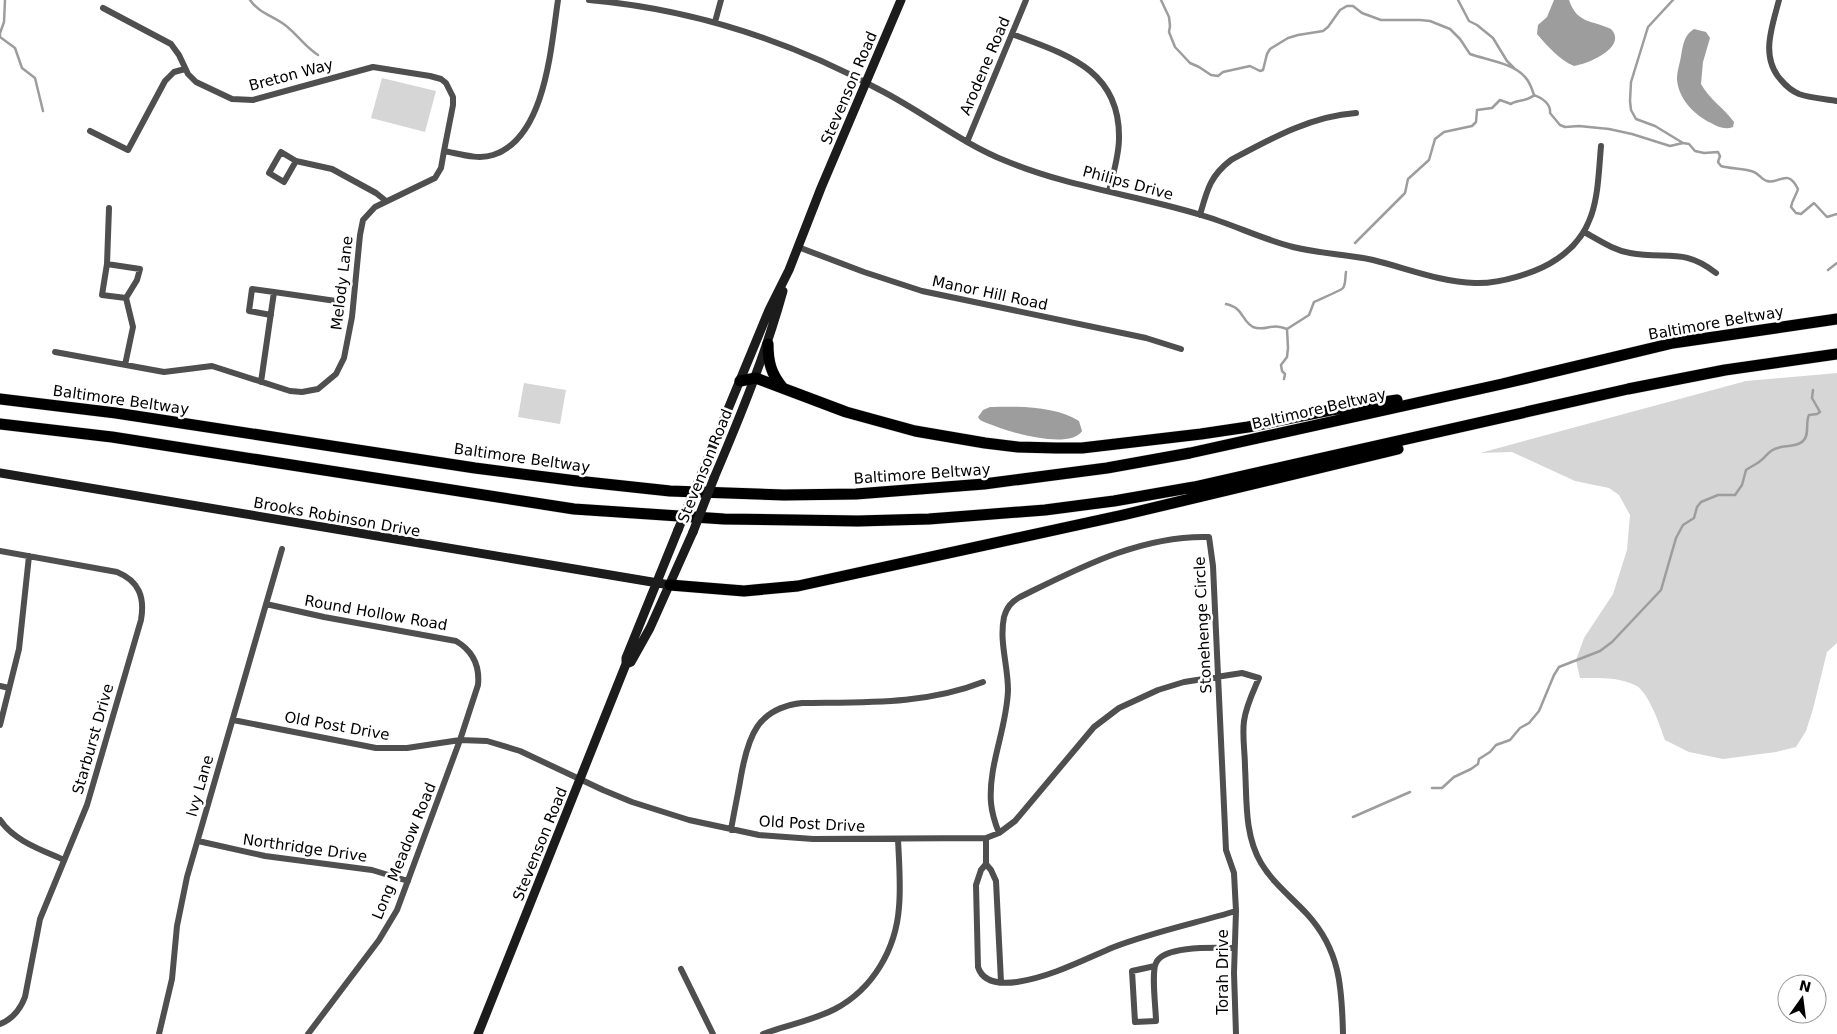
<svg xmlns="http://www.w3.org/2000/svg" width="1837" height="1034" font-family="'DejaVu Sans',sans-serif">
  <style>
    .green { fill: #d6d6d6 }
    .water { fill: #9d9d9d }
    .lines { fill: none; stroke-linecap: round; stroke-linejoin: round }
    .stream { stroke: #9d9d9d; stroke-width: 2.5 }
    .highway-casing { stroke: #dbdbdb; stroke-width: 12 }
    .street { stroke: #4f4f4f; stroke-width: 6 }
    .secondary { stroke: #1c1c1c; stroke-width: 9 }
    .highway { stroke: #000; stroke-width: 11 }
    .secondary-bridge { stroke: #1c1c1c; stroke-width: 9 }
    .labels { text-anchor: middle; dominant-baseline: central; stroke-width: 5; stroke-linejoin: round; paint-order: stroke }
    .street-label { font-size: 15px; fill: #000; stroke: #fff }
  </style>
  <rect width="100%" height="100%" fill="#fff"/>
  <!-- green -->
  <path class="green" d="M 382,78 L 436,91 L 425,132 L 371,118 Z
    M 1837,373 L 1837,643 L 1827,652 L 1813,709 L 1806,731 L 1796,747 L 1776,752 L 1723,759 L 1689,752 L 1665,740 C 1660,726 1649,692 1635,685 C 1618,677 1599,678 1580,678 L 1576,660 L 1584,638 L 1613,594 L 1627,550 L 1630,515 L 1619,495 L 1609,488 L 1575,481 L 1512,452 L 1480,453 L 1746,381 Z
    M 524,383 L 566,390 L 560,424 L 518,417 Z"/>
  <!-- water -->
  <path class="water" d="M 1554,0 L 1569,0 C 1577,24 1592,20 1611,29 C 1628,47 1588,64 1574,66 C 1560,60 1547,46 1537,34 L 1538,25 L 1547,17 Z
    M 1694,29 L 1706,32 L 1710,38 L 1703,62 L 1701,84 C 1709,99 1724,108 1734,122 L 1733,127 C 1725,130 1718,127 1711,123 C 1694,115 1678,98 1677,79 C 1677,71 1680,63 1681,56 C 1683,45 1684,35 1694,29 Z
    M 990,407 C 1016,406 1057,406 1079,421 L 1082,431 C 1068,452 998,429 980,420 L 978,417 L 983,410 Z"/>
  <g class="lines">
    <!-- stream -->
    <path class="stream" d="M 250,0 C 259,13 273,16 285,25 C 298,35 304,46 318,55
      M 1161,0 L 1169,17 L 1170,26 L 1169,32 L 1175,47 L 1190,63 L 1199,67 L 1211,75 L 1218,76 L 1223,72 L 1250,66 L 1260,71 L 1263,70 L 1267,54 L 1270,49 L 1288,38 L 1298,35 L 1323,31 L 1328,27 L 1340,10 L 1347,6 L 1353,6 L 1362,13 L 1381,20 L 1420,20 L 1430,21 L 1450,29 L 1460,39 L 1470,54 C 1487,60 1513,63 1525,77 C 1530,82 1532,89 1534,95 C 1542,98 1551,104 1550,113 L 1560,125 L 1565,127 L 1579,126 L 1609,129 L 1632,134 L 1670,146 L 1683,143 L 1689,144 L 1695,151 L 1704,153 L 1718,152 L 1720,156 L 1718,162 L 1721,166 C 1731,169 1745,168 1754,172 C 1759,174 1762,180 1767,181 C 1779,185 1787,167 1798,189 C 1796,196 1792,200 1791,207 L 1796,213 L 1801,214 L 1814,203 L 1827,217 L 1837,214
      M 1458,0 L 1469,21 L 1477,25 L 1493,38 L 1507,61 L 1514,68
      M 1673,0 L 1648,27 L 1631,82 L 1630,101 L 1631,110 L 1636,119 L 1655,126 L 1683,143
      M 0,33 L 4,22 L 5,0
      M 0,34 L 0,37 L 15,48 L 22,68 L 35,78 L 43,111
      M 1355,243 L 1405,193 L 1408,179 L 1429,160 L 1435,139 L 1444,132 L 1472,126 L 1476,122 L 1477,110 L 1492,108 L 1500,100 L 1511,104 C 1518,99 1527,102 1534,95
      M 1828,270 L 1837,263
      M 1226,304 C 1230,305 1234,306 1237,309 C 1243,314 1245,323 1253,327 C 1266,332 1271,322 1287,329
      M 1287,329 L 1309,315 L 1314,302 C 1318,300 1342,290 1343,288 C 1346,284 1345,277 1346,272
      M 1284,379 L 1285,374 L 1282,371 L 1281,365 L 1287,357 L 1288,348 L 1287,329
      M 1432,788 L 1442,788 L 1454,777 L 1471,769 L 1478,764 L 1479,759 L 1490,752 L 1496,745 L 1510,740 L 1520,728 L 1529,723 L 1539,711 L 1554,675 L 1559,667 L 1600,651 L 1612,642 L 1661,590 L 1676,538 L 1683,525 L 1694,518 L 1697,507 L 1701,502 L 1718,495 L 1735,495 L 1742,485 L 1746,470 C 1750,467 1755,465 1759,462 C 1768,456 1767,450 1781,447 C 1788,445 1797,447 1803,441 C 1810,435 1805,423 1809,415 L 1817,414 L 1820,412 L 1812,398 L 1813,390
      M 1353,817 L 1410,792"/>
    <!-- highway casing -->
    <g class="highway-casing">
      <path id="highway" d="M 768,344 C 768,362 771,374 783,388
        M 740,381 L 756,378 L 846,412 L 915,431 L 985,443 L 1018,447 L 1056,448 L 1082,448 L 1201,434 L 1248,427 L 1331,410 L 1397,400
        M 0,399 L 116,413 L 475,468 L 577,481 L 670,491 L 784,495 L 856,494 L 984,484 L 1107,468 L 1190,453 L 1502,384 L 1673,343 L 1837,319
        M 0,424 L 112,437 L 574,509 L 724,519 L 858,521 L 929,519 L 1045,510 L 1114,501 L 1194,487 L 1628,389 L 1725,370 L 1837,354
        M 670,585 L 744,591 L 798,586 L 1123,515 L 1398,449"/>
    </g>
    <!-- street -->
    <path class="street" d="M 589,0 C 692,9 790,41 880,90 C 923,112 961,143 1006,161 C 1068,187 1136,195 1201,215 C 1232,224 1262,239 1293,247 C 1320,254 1347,254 1373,260 C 1406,268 1440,282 1475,283 C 1499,284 1537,273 1557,259 C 1599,231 1597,191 1601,146
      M 1779,0 C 1772,27 1760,57 1781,80 C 1786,86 1792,91 1799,94 C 1811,98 1825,99 1837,101
      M 103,8 L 171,44 L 179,55 L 188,74 L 196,82 L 232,99 L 253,100 L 373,67 L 430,76 L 441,79 L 446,83 L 453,97 L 453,105 L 444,151
      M 715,22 L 721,0
      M 1012,34 C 1065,54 1120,69 1119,138 C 1119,156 1113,174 1109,191
      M 90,131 L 128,150 L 165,81 L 174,72 L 185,69
      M 967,142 L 1026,0
      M 296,161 L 284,182 L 269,173 L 281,152 L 296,161 L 332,169 L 376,193 L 386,201
      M 1200,215 C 1207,190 1210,176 1231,160 C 1270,139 1311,116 1356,113
      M 1584,232 C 1599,240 1613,250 1630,253 C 1666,260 1683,247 1716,273
      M 798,247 L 864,272 L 922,291 L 1146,338 L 1181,349
      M 107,264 L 109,208
      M 271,315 L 249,311 L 252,289 L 274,292
      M 55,352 L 164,372 L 212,366 L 290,391 L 302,392 L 318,389 L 336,374 L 344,358 L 352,317 L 360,235 L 363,220 L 375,207 L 435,178 L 441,168 L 444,151 C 460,154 478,160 493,155 C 546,138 551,46 558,0
      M 125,365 L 133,327 L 126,298 L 102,295 L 107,264 L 140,269 L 137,280 L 126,298
      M 261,382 L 274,292 L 336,301
      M 0,551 L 117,572 C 139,581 145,597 141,620 L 87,805 L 40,919 L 25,997 C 20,1010 13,1019 0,1024
      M 266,604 L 324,617 L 456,641 C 473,651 480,665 478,685 L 460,740 L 397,910 L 379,940 L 308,1034
      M 0,686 L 9,688
      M 233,720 L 376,748 L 407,748 L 460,740 L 487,741 L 520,751 L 603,790 L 632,802 L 689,820 L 759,835 L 813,839 L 986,838 L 999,833 L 1015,821 L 1094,727 L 1119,708 L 1158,690 L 1184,682 L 1242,673 L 1259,678 C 1253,692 1246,706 1244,721 C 1242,736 1245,752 1245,767 C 1247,799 1244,834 1261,863 C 1273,883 1291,897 1307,914 C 1340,950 1342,987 1343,1034
      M 0,725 L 19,649 L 29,556
      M 0,820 C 14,841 42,850 64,860
      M 731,830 C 734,812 738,794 741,776 C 748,737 757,708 802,703 C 863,702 925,705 983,682
      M 999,833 C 995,823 992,814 991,803 C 988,765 1007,728 1008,690 C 1008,665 999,642 1004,617 C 1007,607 1011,602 1020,597 C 1079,568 1141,535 1209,537 L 1213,566 L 1226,850 L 1234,873 L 1236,911 L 1234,973 L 1236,1034
      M 986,838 L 986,864 L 981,870 L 976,885 L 978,967 C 983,983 1002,984 1017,982 C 1051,977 1083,960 1114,947 C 1153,932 1196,923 1236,911
      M 198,841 L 265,856 L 372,870 L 408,881
      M 986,864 L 991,870 L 996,881 L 1001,982
      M 1155,966 L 1132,971 L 1135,1022 L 1156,1021 C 1156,1009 1151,973 1156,963 C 1164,945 1217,948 1234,948
      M 681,969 L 713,1034
      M 159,1034 L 172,979 L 177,926 L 187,877 L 282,549
      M 763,1034 C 786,1025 812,1021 835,1009 C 873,989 896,949 899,907 C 901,885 899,861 898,839"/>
    <!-- secondary -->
    <path class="secondary" d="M 0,473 L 670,585
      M 700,477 L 769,310 L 789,270 L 821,188 L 901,0
      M 714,478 C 740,417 765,356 783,291
      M 626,664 L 631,662 L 650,628 L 693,532
      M 478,1034 L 626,664 L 626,658 L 678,530"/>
    <!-- highway -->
    <use href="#highway" class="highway"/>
    <!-- secondary-bridge -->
    <path class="secondary-bridge" d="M 678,530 L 700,477
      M 693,532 L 714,478"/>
  </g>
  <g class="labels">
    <!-- street labels -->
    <g class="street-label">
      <text transform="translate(985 66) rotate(-67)">Arodene Road</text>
      <text transform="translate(291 75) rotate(-15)">Breton Way</text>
      <text transform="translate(849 88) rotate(-67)">Stevenson Road</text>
      <text transform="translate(1128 183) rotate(15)">Philips Drive</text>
      <text transform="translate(342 283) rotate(-83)">Melody Lane</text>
      <text transform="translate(990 293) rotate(12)">Manor Hill Road</text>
      <text transform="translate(1716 323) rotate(-10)">Baltimore Beltway</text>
      <text transform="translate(121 400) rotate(8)">Baltimore Beltway</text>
      <text transform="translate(1319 409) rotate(-13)">Baltimore Beltway</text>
      <text transform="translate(522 458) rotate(8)">Baltimore Beltway</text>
      <text transform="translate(705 466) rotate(-68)">Stevenson Road</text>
      <text transform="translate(922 474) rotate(-4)">Baltimore Beltway</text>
      <text transform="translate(337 517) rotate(10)">Brooks Robinson Drive</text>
      <text transform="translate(376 613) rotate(10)">Round Hollow Road</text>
      <text transform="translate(1203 625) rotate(-93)">Stonehenge Circle</text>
      <text transform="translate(337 726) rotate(10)">Old Post Drive</text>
      <text transform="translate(93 739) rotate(-74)">Starburst Drive</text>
      <text transform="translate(200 786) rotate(-74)">Ivy Lane</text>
      <text transform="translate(812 824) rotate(3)">Old Post Drive</text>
      <text transform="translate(540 844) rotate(-68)">Stevenson Road</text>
      <text transform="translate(305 848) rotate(8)">Northridge Drive</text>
      <text transform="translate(404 851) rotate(-68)">Long Meadow Road</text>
      <text transform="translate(1223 972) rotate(-90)">Torah Drive</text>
    </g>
  </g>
  <!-- north arrow -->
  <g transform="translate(1802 999) rotate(14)"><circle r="24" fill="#ffffff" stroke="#999999"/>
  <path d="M0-4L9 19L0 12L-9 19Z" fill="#000000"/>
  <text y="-8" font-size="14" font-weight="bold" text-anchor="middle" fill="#000000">N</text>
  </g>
</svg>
